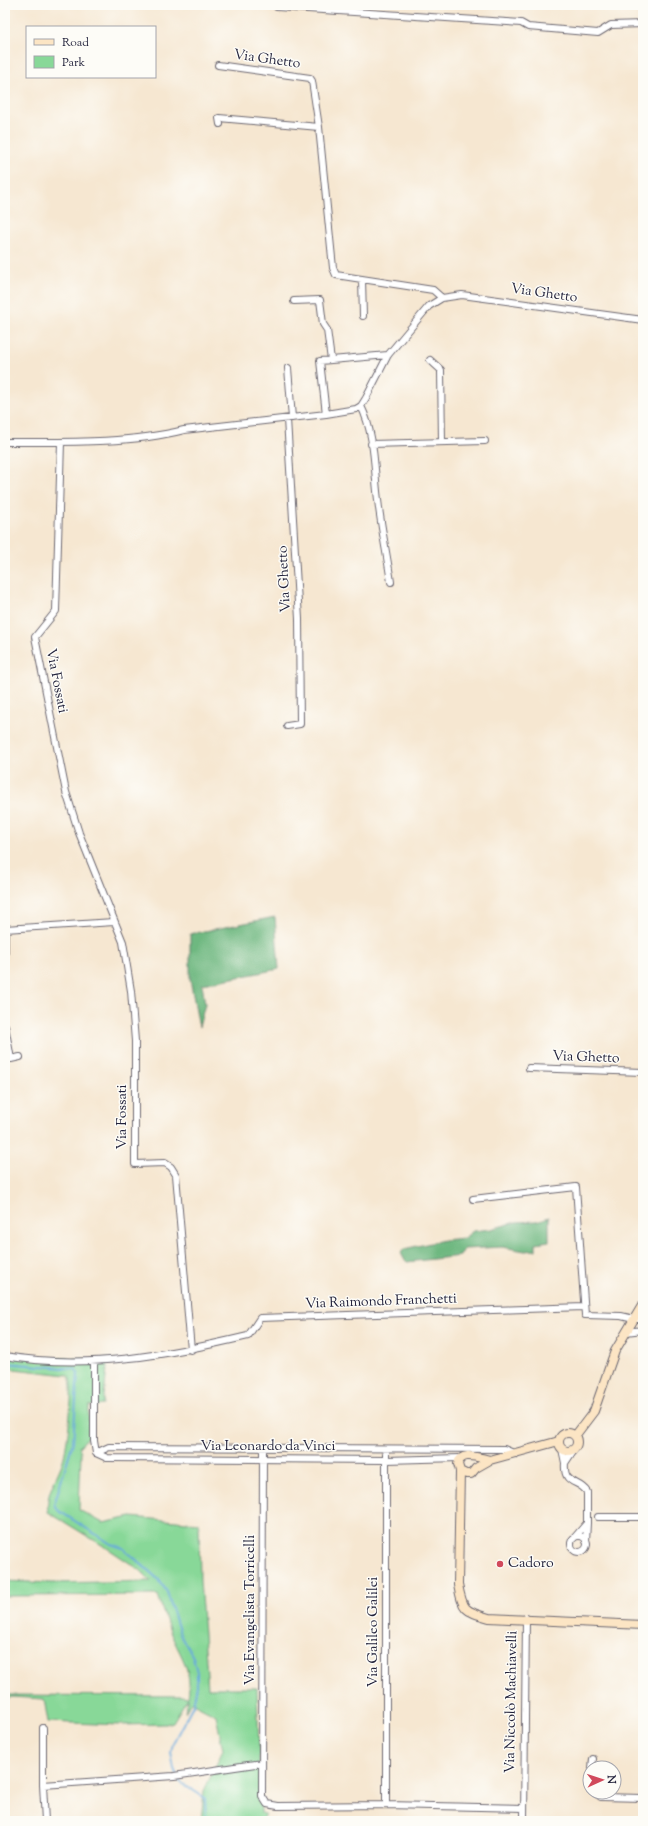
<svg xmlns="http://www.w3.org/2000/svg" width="648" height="1826" font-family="'Sorts Mill Goudy',serif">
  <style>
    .green { fill: #88d898; stroke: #557d6a }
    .forest { fill: #6eb880; stroke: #486d5e }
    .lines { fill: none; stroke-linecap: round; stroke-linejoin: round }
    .stream { stroke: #68a9dc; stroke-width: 2 }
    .street-casing { stroke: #6c6770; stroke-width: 8 }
    .secondary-casing { stroke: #6c6770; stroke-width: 10 }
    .street { stroke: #fff; stroke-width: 6 }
    .secondary { stroke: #fce5c4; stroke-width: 8 }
    .poi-dot { fill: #d1495b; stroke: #fdfcf7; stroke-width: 1.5 }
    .labels { text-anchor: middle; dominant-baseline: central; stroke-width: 3; stroke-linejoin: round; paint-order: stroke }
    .street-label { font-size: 14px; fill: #22223b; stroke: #fdfcf7 }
    .poi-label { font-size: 14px; fill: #22223b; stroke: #fdfcf7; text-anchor: start }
  </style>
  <rect width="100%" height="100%" fill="#fdfcf7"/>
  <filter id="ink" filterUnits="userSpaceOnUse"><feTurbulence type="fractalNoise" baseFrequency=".025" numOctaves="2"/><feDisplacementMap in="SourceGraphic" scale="8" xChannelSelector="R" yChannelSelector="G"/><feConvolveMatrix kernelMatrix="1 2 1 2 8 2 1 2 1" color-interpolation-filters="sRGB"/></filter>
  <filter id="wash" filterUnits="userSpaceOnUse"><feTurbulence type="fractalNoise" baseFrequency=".012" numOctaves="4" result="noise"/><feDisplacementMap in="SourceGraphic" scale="16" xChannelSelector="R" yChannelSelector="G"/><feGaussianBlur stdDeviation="0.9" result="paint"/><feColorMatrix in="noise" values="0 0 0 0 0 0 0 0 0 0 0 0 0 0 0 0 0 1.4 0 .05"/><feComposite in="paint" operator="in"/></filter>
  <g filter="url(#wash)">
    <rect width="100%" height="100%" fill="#f6e7d1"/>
    <!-- green -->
    <path class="green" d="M 5,1357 L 108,1359 L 103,1405 L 89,1406 L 88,1437 L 79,1447 L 81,1453 L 79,1510 L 103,1523 L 131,1517 L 199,1523 L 200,1581 L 208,1688 L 257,1688 L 261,1813 L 265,1814 L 261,1821 L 201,1821 L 204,1791 L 223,1750 L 216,1715 L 191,1702 L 185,1712 L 188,1697 L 173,1722 L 166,1724 L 120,1725 L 48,1722 L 44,1699 L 12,1697 L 5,1699 L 5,1695 L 188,1696 C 193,1671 180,1655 171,1634 C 166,1621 162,1608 158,1595 L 5,1596 L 5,1581 L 52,1583 L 151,1581 L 140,1570 L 110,1550 L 48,1512 C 45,1493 58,1477 63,1460 C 67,1449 74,1389 70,1380 C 70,1378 68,1376 67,1375 L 5,1368 Z"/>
    <!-- forest -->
    <path class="forest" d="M 275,917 L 279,969 L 202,984 L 205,1004 L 199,1027 L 190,979 L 190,934 Z
      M 549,1217 L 549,1241 L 536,1243 L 536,1250 L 525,1251 L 502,1247 L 464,1249 L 460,1256 L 407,1262 L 404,1259 L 401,1253 L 404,1249 L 444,1240 L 464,1238 L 473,1231 L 491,1229 L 516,1222 L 537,1221 Z"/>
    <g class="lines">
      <!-- stream -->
      <path class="stream" d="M 5,1363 L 75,1369 L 78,1373 L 73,1442 L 54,1505 L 59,1511 L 67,1516 L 111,1544 L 123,1548 L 159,1580 L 167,1592 L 180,1634 L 193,1657 L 197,1672 L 197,1686 L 193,1705 L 173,1743 L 171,1752 L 174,1769 L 180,1782 L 205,1798 L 206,1821"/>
    </g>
  </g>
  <g filter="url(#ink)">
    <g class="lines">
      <!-- street casing -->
      <g class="street-casing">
        <path id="street" d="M 277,7 L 521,23 L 528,27 L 598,33 L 611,25 L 643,24
          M 218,65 L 310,78 L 312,81 L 319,127 L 333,268 L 336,275 L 433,290 L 442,298
          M 220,124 L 219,118 L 319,127
          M 362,279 L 363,316
          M 294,301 L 320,300 L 323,324 L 327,330 L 331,360
          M 430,360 L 441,370 L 442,442
          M 288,368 L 292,418
          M 361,406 C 375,434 374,469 378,500 C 381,527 387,555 391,582
          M 326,414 L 320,361 L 388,355
          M 5,442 C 62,442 129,444 184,430 L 326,414 L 356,409 L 361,406 L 366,398 L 388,355 L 429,306 L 442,298 L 462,295 L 643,320
          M 61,442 L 56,611 L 35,637 L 66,792 L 79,833 L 123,942 L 131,991 L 135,1041 L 135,1164 L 165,1163 L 171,1167 L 176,1175 L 191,1350
          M 371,444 L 485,441
          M 287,726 L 300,724 L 299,619 L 287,419
          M 5,921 L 5,958
          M 5,929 L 114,922
          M 5,1026 L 11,1059 L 20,1057
          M 529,1068 L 643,1072
          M 473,1199 L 576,1187 L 585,1315 L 621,1316 L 634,1319 L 643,1319
          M 626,1332 L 643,1330
          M 5,1356 C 86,1370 169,1355 248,1336 L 260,1318 L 584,1307
          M 94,1361 L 94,1441 L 96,1453
          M 263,1448 L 262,1796 L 267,1804 L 278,1806 L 386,1805 L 524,1808
          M 386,1449 L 386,1805
          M 562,1449 L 565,1463 L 575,1448
          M 96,1453 L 109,1447 L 504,1449 L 516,1454
          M 96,1453 L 107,1458 L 386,1460 L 460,1458
          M 565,1463 C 563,1486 579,1479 587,1492 L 587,1523
          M 598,1517 L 643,1517
          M571 1544a8 8 0 1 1 16 0a8 8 0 1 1-16 0Z
          M 574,1538 L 587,1523 L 586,1541
          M 43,1728 L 43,1785
          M 592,1768 L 593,1759
          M 594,1792 L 601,1797 L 643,1798
          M 45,1821 L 43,1785 L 174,1776 L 262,1763
          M 524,1821 L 526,1618"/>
      </g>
      <!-- secondary casing -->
      <g class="secondary-casing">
        <path id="secondary" d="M559 1442a9 9 0 1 1 18 0a9 9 0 1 1-18 0Z
          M 575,1436 L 594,1411 L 615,1351 L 643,1304
          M 490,1460 C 479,1458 461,1450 458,1464 L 460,1471 L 458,1585 C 463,1610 464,1611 489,1618 L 643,1625
          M 460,1471 L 466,1474 L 471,1474 L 476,1468 L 490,1460 L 559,1441"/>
      </g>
      <!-- street -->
      <use href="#street" class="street"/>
      <!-- secondary -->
      <use href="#secondary" class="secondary"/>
    </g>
  </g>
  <!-- markers -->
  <circle class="poi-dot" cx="500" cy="1564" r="4"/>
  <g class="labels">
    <!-- street labels -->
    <g class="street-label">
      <text transform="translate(267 60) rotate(8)">Via Ghetto</text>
      <text transform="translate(544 294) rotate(8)">Via Ghetto</text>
      <text transform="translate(285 579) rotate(-93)">Via Ghetto</text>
      <text transform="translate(56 681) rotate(79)">Via Fossati</text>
      <text transform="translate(586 1058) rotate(2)">Via Ghetto</text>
      <text transform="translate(123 1117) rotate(-90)">Via Fossati</text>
      <text transform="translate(381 1302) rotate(-2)">Via Raimondo Franchetti</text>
      <text x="268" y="1447">Via Leonardo da Vinci</text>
      <text transform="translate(251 1610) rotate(-90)">Via Evangelista Torricelli</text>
      <text transform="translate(374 1632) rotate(-90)">Via Galileo Galilei</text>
      <text transform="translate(512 1702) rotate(-89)">Via Niccolò Machiavelli</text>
    </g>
    <!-- poi labels -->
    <g class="poi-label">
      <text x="508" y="1564">Cadoro</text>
    </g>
  </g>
  <!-- margin -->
  <rect width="648" height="1826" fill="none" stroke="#fdfcf7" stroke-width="20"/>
  <!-- legend -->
  <rect x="26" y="26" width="130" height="52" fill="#fdfcf7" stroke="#a5a5ac"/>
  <rect x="34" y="39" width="20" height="6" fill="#fce5c4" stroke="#a5a5ac"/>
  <text x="62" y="46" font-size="12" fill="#22223b">Road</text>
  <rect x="34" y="56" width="20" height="12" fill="#88d898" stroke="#a5a5ac"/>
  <text x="62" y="66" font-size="12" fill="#22223b">Park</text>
  <!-- north arrow -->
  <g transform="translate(602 1780) rotate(87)"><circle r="19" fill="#fdfcf7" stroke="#a5a5ac"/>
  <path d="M0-3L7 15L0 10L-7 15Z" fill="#d1495b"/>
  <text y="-6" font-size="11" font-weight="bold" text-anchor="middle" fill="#22223b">N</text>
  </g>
</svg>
